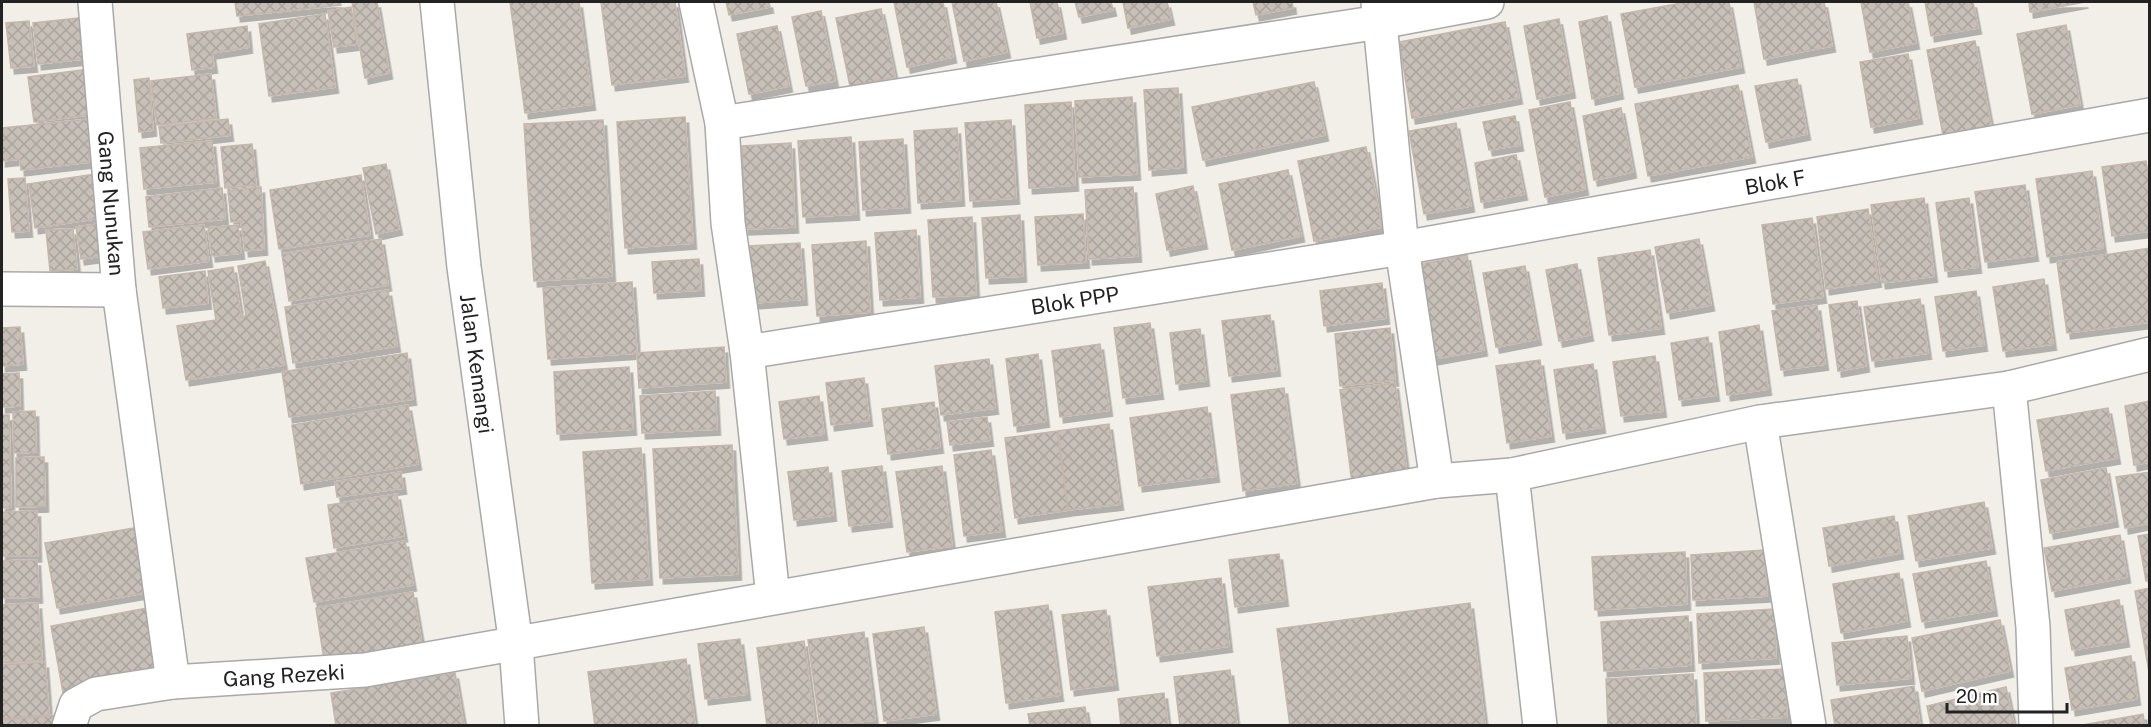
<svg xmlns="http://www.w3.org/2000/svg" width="2151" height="727" font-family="'Public Sans',sans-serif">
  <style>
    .building { fill: url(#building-cross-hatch); stroke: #c4b6ab; stroke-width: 1.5; filter: url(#shadow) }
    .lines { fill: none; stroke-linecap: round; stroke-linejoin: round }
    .minor-casing { stroke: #a9a9a9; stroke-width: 36 }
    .tertiary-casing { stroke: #a9a9a9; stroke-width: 36 }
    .minor { stroke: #fff; stroke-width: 33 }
    .tertiary { stroke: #fff; stroke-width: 33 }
    .labels { text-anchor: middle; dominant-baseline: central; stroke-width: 4.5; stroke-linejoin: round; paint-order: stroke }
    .street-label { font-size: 21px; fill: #222; stroke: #fff }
  </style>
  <defs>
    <pattern id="building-cross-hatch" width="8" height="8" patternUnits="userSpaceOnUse" patternTransform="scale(1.5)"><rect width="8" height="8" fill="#c7bfb8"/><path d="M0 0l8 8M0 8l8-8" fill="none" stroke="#aba49e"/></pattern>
    <filter id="shadow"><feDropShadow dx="3.5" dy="6" stdDeviation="0" flood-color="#0004"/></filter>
  </defs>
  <rect width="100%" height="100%" fill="#f2efe9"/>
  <!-- building -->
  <path class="building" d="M 235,2 L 340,2 L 341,5 L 237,16 Z
    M 352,2 L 377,2 L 389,73 L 365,78 Z
    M 510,2 L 579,2 L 592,104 L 525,113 Z
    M 601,2 L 675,2 L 685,76 L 612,85 Z
    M 726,2 L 769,2 L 770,7 L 729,15 Z
    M 894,2 L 943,2 L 953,57 L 907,67 Z
    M 952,2 L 996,2 L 1007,52 L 964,61 Z
    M 1030,2 L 1057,2 L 1063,33 L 1037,38 Z
    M 1075,2 L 1111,2 L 1113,10 L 1079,17 Z
    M 1123,2 L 1167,2 L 1171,19 L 1128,28 Z
    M 1253,2 L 1292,2 L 1293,8 L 1256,15 Z
    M 1687,2 L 1729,2 L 1741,67 L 1635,87 L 1621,14 Z
    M 1754,2 L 1824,2 L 1832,46 L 1764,59 Z
    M 1861,2 L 1908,2 L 1916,43 L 1870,52 Z
    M 1925,2 L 1973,2 L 1978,28 L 1931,36 Z
    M 2029,2 L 2085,2 L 2030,12 Z
    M 351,7 L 357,44 L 334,47 L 328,11 Z
    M 881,9 L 895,77 L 850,86 L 836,18 Z
    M 821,11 L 835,81 L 806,86 L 792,17 Z
    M 325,14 L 335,87 L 269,96 L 259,24 Z
    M 1607,16 L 1620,93 L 1592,99 L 1579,22 Z
    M 87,17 L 92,58 L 38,64 L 33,23 Z
    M 1559,19 L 1572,92 L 1537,99 L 1524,26 Z
    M 29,21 L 34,66 L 11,68 L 6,23 Z
    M 1505,22 L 1519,98 L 1412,118 L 1399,42 Z
    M 2066,25 L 2080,105 L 2032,114 L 2017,34 Z
    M 247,26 L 249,47 L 212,53 L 214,67 L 192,70 L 187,34 Z
    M 777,26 L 789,86 L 749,94 L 737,34 Z
    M 1975,41 L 1991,126 L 1943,135 L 1927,50 Z
    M 1908,54 L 1919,118 L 1871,127 L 1860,62 Z
    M 89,69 L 95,114 L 34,122 L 28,77 Z
    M 211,74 L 216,118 L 157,125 L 151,81 Z
    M 149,78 L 153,130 L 139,132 L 134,80 Z
    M 1797,79 L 1807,134 L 1766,142 L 1755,86 Z
    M 1314,82 L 1325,135 L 1203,160 L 1192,107 Z
    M 1738,85 L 1752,157 L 1648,176 L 1635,104 Z
    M 1178,88 L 1183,167 L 1149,170 L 1144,90 Z
    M 1132,97 L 1137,174 L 1079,177 L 1075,101 Z
    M 1071,102 L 1075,185 L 1029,188 L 1025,105 Z
    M 1570,102 L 1585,189 L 1545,197 L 1529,110 Z
    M 1621,108 L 1633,172 L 1594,180 L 1583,116 Z
    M 1515,116 L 1520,145 L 1489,150 L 1483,122 Z
    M 685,117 L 693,243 L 625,248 L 617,122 Z
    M 91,119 L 94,151 L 89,152 L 89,162 L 21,170 L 20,159 L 2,161 L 2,128 Z
    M 228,119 L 230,135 L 161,143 L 159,127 Z
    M 603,120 L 612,276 L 534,281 L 524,124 Z
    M 1011,120 L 1016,198 L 970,201 L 965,123 Z
    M 1456,123 L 1471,206 L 1424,214 L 1409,131 Z
    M 957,128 L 961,200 L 918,203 L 914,131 Z
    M 851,137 L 856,214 L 803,217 L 798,141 Z
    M 903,139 L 907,207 L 863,210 L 859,142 Z
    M 212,141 L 216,182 L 144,189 L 140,148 Z
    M 791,143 L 795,227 L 745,229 L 742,146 Z
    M 252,144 L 256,185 L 225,188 L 221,147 Z
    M 1366,147 L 1382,227 L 1314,241 L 1298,161 Z
    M 1516,155 L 1524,194 L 1481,202 L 1475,163 Z
    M 2146,161 L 2150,188 L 2150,231 L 2112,236 L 2102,167 Z
    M 386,164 L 399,229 L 376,234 L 363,168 Z
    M 1288,170 L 1301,236 L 1232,250 L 1219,184 Z
    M 2092,171 L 2103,248 L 2047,257 L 2036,179 Z
    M 95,174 L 100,218 L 35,228 L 29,184 Z
    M 361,175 L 370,235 L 279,249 L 270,190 Z
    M 25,178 L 29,231 L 12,232 L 8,179 Z
    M 2025,185 L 2035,255 L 1985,262 L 1975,192 Z
    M 1193,186 L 1204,243 L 1167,250 L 1156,194 Z
    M 261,187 L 264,249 L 245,251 L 241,221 L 231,222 L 228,191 Z
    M 1133,187 L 1138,256 L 1089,259 L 1085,190 Z
    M 222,188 L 225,219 L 149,227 L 146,197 Z
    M 1924,198 L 1934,276 L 1882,283 L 1871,205 Z
    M 1969,198 L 1978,267 L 1945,271 L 1936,203 Z
    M 1868,209 L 1878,281 L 1826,289 L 1817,217 Z
    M 1083,214 L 1086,262 L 1038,265 L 1035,217 Z
    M 1020,215 L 1023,276 L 986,278 L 982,218 Z
    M 972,217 L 976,295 L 933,297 L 928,220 Z
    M 1812,218 L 1823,297 L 1773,304 L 1762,225 Z
    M 107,223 L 110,255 L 81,259 L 76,227 Z
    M 204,225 L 209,261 L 148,269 L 143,232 Z
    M 238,225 L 241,253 L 212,256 L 208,228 Z
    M 73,229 L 77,269 L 50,271 L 46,230 Z
    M 916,230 L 920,297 L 880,300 L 875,233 Z
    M 381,239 L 388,285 L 289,301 L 282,254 Z
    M 1699,239 L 1711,305 L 1667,313 L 1655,247 Z
    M 866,241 L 870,312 L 817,316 L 812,245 Z
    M 800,243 L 804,299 L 753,303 L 749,246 Z
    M 2150,248 L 2150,322 L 2067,333 L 2057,262 Z
    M 1650,250 L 1661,328 L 1609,335 L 1598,258 Z
    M 1467,255 L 1484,350 L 1434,359 L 1416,265 Z
    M 699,259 L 701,290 L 654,293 L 652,262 Z
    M 265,261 L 284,365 L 186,380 L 177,326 L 216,320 L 208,271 L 233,267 L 241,317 L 246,316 L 238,266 Z
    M 1577,264 L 1590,335 L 1559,341 L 1546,270 Z
    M 1525,266 L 1538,339 L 1496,347 L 1483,273 Z
    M 205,271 L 208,303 L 163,308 L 159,277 Z
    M 2044,279 L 2053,344 L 2003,351 L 1993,287 Z
    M 632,282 L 637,353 L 548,359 L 543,288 Z
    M 1382,283 L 1386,318 L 1324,326 L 1320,291 Z
    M 388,290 L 397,346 L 293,363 L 285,307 Z
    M 1976,291 L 1984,345 L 1943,351 L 1935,297 Z
    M 1920,299 L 1928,353 L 1872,361 L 1864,307 Z
    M 1857,301 L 1866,366 L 1838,371 L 1829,305 Z
    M 1817,305 L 1825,364 L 1781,370 L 1772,311 Z
    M 1270,315 L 1277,370 L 1229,376 L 1222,321 Z
    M 1150,323 L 1160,393 L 1123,398 L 1114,328 Z
    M 1759,325 L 1768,389 L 1727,395 L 1719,332 Z
    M 20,327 L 23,364 L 2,366 L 2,328 Z
    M 1390,328 L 1395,380 L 1340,386 L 1335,334 Z
    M 1200,329 L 1206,380 L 1176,384 L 1170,333 Z
    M 1708,337 L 1716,395 L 1679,400 L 1671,343 Z
    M 1100,344 L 1109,410 L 1060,417 L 1052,351 Z
    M 724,347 L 726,382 L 639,388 L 637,353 Z
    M 407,353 L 413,399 L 289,417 L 282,372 Z
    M 1038,354 L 1046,421 L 1014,426 L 1006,359 Z
    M 1655,356 L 1663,411 L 1621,416 L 1613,362 Z
    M 989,359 L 995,408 L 941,415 L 935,366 Z
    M 1540,360 L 1551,436 L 1507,443 L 1496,366 Z
    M 1593,364 L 1602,427 L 1563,433 L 1554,370 Z
    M 629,367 L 633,429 L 557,434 L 554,372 Z
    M 19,373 L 20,406 L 2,407 L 2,374 Z
    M 864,378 L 869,420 L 831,425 L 826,383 Z
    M 1395,383 L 1407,475 L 1352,483 L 1340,390 Z
    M 1284,388 L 1297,483 L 1243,491 L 1231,395 Z
    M 715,391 L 717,429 L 642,433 L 640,396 Z
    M 819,396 L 824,434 L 784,439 L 779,402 Z
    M 2150,401 L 2150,462 L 2134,465 L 2125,406 Z
    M 934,402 L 940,447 L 888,454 L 882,409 Z
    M 408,405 L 418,464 L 301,484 L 292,425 Z
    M 1207,407 L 1216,476 L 1139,486 L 1130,418 Z
    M 2108,408 L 2117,458 L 2046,471 L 2037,420 Z
    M 35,411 L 36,452 L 14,453 L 13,412 Z
    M 2,415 L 9,415 L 11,507 L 2,508 Z
    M 987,417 L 990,440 L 950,445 L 947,422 Z
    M 1109,424 L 1120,504 L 1068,510 L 1058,431 Z
    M 1057,431 L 1068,510 L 1015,518 L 1005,438 Z
    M 732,445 L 738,574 L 660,578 L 653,449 Z
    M 641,448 L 649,579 L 592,583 L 583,452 Z
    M 991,450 L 1002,531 L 964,536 L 954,455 Z
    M 44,457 L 45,506 L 16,507 L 16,458 Z
    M 882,466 L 889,521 L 849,526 L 842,471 Z
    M 942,466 L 952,546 L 907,552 L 896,472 Z
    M 828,467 L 833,515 L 794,520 L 788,472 Z
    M 2106,468 L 2115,521 L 2050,533 L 2041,480 Z
    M 401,472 L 403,488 L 337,497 L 335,482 Z
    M 2150,472 L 2150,523 L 2125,528 L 2116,477 Z
    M 397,494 L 404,536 L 334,548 L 328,505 Z
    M 1984,502 L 1992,548 L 1916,561 L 1908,516 Z
    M 37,511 L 38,556 L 2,556 L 2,512 Z
    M 1894,516 L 1900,553 L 1829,566 L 1823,528 Z
    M 139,527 L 150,592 L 57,608 L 45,543 Z
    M 2150,534 L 2150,580 L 2146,581 L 2138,536 Z
    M 2120,535 L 2127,577 L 2052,591 L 2044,548 Z
    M 405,541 L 413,585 L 314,602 L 306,558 Z
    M 1764,550 L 1767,596 L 1693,600 L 1691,555 Z
    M 1685,552 L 1687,604 L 1595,610 L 1592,557 Z
    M 1279,554 L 1285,600 L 1235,607 L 1229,560 Z
    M 37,560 L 39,597 L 2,598 L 2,561 Z
    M 1986,561 L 1994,610 L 1922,622 L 1913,574 Z
    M 1899,573 L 1907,621 L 1841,633 L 1833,584 Z
    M 1221,578 L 1229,646 L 1157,656 L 1148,587 Z
    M 2150,588 L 2150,678 L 2135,591 Z
    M 413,592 L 422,645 L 324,660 L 316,608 Z
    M 2119,600 L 2126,641 L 2072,650 L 2065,610 Z
    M 38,603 L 42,660 L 2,663 L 2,605 Z
    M 1470,603 L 1485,726 L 1290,726 L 1277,629 Z
    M 1048,605 L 1060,695 L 1006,703 L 995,612 Z
    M 153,607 L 166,679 L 64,698 L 51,626 Z
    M 1774,609 L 1776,658 L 1699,663 L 1697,614 Z
    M 1106,610 L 1115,684 L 1071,690 L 1062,615 Z
    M 1688,616 L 1691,665 L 1604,671 L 1601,622 Z
    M 2000,620 L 2010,671 L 1922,691 L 1912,638 Z
    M 924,627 L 936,714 L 884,721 L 873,634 Z
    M 864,632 L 875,720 L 820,726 L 808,640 Z
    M 1907,636 L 1911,678 L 1837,685 L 1832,643 Z
    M 740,639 L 747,694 L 705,699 L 698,644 Z
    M 804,641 L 815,726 L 767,726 L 757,648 Z
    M 2131,656 L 2137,699 L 2072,710 L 2065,668 Z
    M 686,659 L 695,726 L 595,726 L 588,672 Z
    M 45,662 L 49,715 L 2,719 L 2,665 Z
    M 1785,669 L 1787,717 L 1706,721 L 1704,673 Z
    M 1230,670 L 1237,726 L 1180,726 L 1174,677 Z
    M 455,673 L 464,726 L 336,726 L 331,693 Z
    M 1693,674 L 1696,725 L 1608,726 L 1606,679 Z
    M 1914,686 L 1920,726 L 1835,726 L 1831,700 Z
    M 2006,687 L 2014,726 L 1931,726 L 1927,706 Z
    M 1164,693 L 1168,726 L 1121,726 L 1118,699 Z
    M 1085,707 L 1088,726 L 1030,726 L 1028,714 Z
    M 2143,714 L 2145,726 L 2077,726 Z
    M 57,715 L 58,726 L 2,726 L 2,720 Z"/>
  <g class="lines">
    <!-- minor casing -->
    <g class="minor-casing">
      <g id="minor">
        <path id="s1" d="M 95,2 L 119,290 L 173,682"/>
        <path d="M 696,2 L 722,123 L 728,223 L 747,352 L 773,597"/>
        <path d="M 1378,2 L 1402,248 L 1437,481"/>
        <path d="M 722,123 L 1380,22 L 1487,2"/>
        <path d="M 2,289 L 119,290"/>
        <path id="s2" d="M 747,352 L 1402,248 L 2150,115"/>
        <path d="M 2009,388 L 2033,627 L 2036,726"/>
        <path d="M 1760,422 L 1809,726"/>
        <path d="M 1512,475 L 1540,726"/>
        <path id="s3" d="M 69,726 L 76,705 L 96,694 L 173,682 L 365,670 L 1437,481 L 1512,475 L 1760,422 L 2009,388 L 2150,354"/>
      </g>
    </g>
    <!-- tertiary casing -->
    <g class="tertiary-casing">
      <g id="tertiary">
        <path id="s4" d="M 437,2 L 464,267 L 516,645 L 522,726"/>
      </g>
    </g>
    <!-- minor -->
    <use href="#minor" class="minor"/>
    <!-- tertiary -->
    <use href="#tertiary" class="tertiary"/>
  </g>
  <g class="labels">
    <!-- street labels -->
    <g class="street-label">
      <text stroke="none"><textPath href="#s2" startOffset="1042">Blok F</textPath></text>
      <text stroke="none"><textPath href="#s1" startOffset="202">Gang Nunukan</textPath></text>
      <text stroke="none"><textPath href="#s2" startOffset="332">Blok PPP</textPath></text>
      <text stroke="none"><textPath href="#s4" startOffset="364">Jalan Kemangi</textPath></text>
      <text stroke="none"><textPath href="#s3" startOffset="234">Gang Rezeki</textPath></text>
    </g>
  </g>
  <!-- border -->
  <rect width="2151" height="727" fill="none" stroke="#222222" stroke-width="6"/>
  <!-- scale -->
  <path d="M1947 703v9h120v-9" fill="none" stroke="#222222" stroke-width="3"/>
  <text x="1956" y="703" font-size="18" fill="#222222" stroke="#ffffff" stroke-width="4.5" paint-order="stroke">20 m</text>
</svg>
